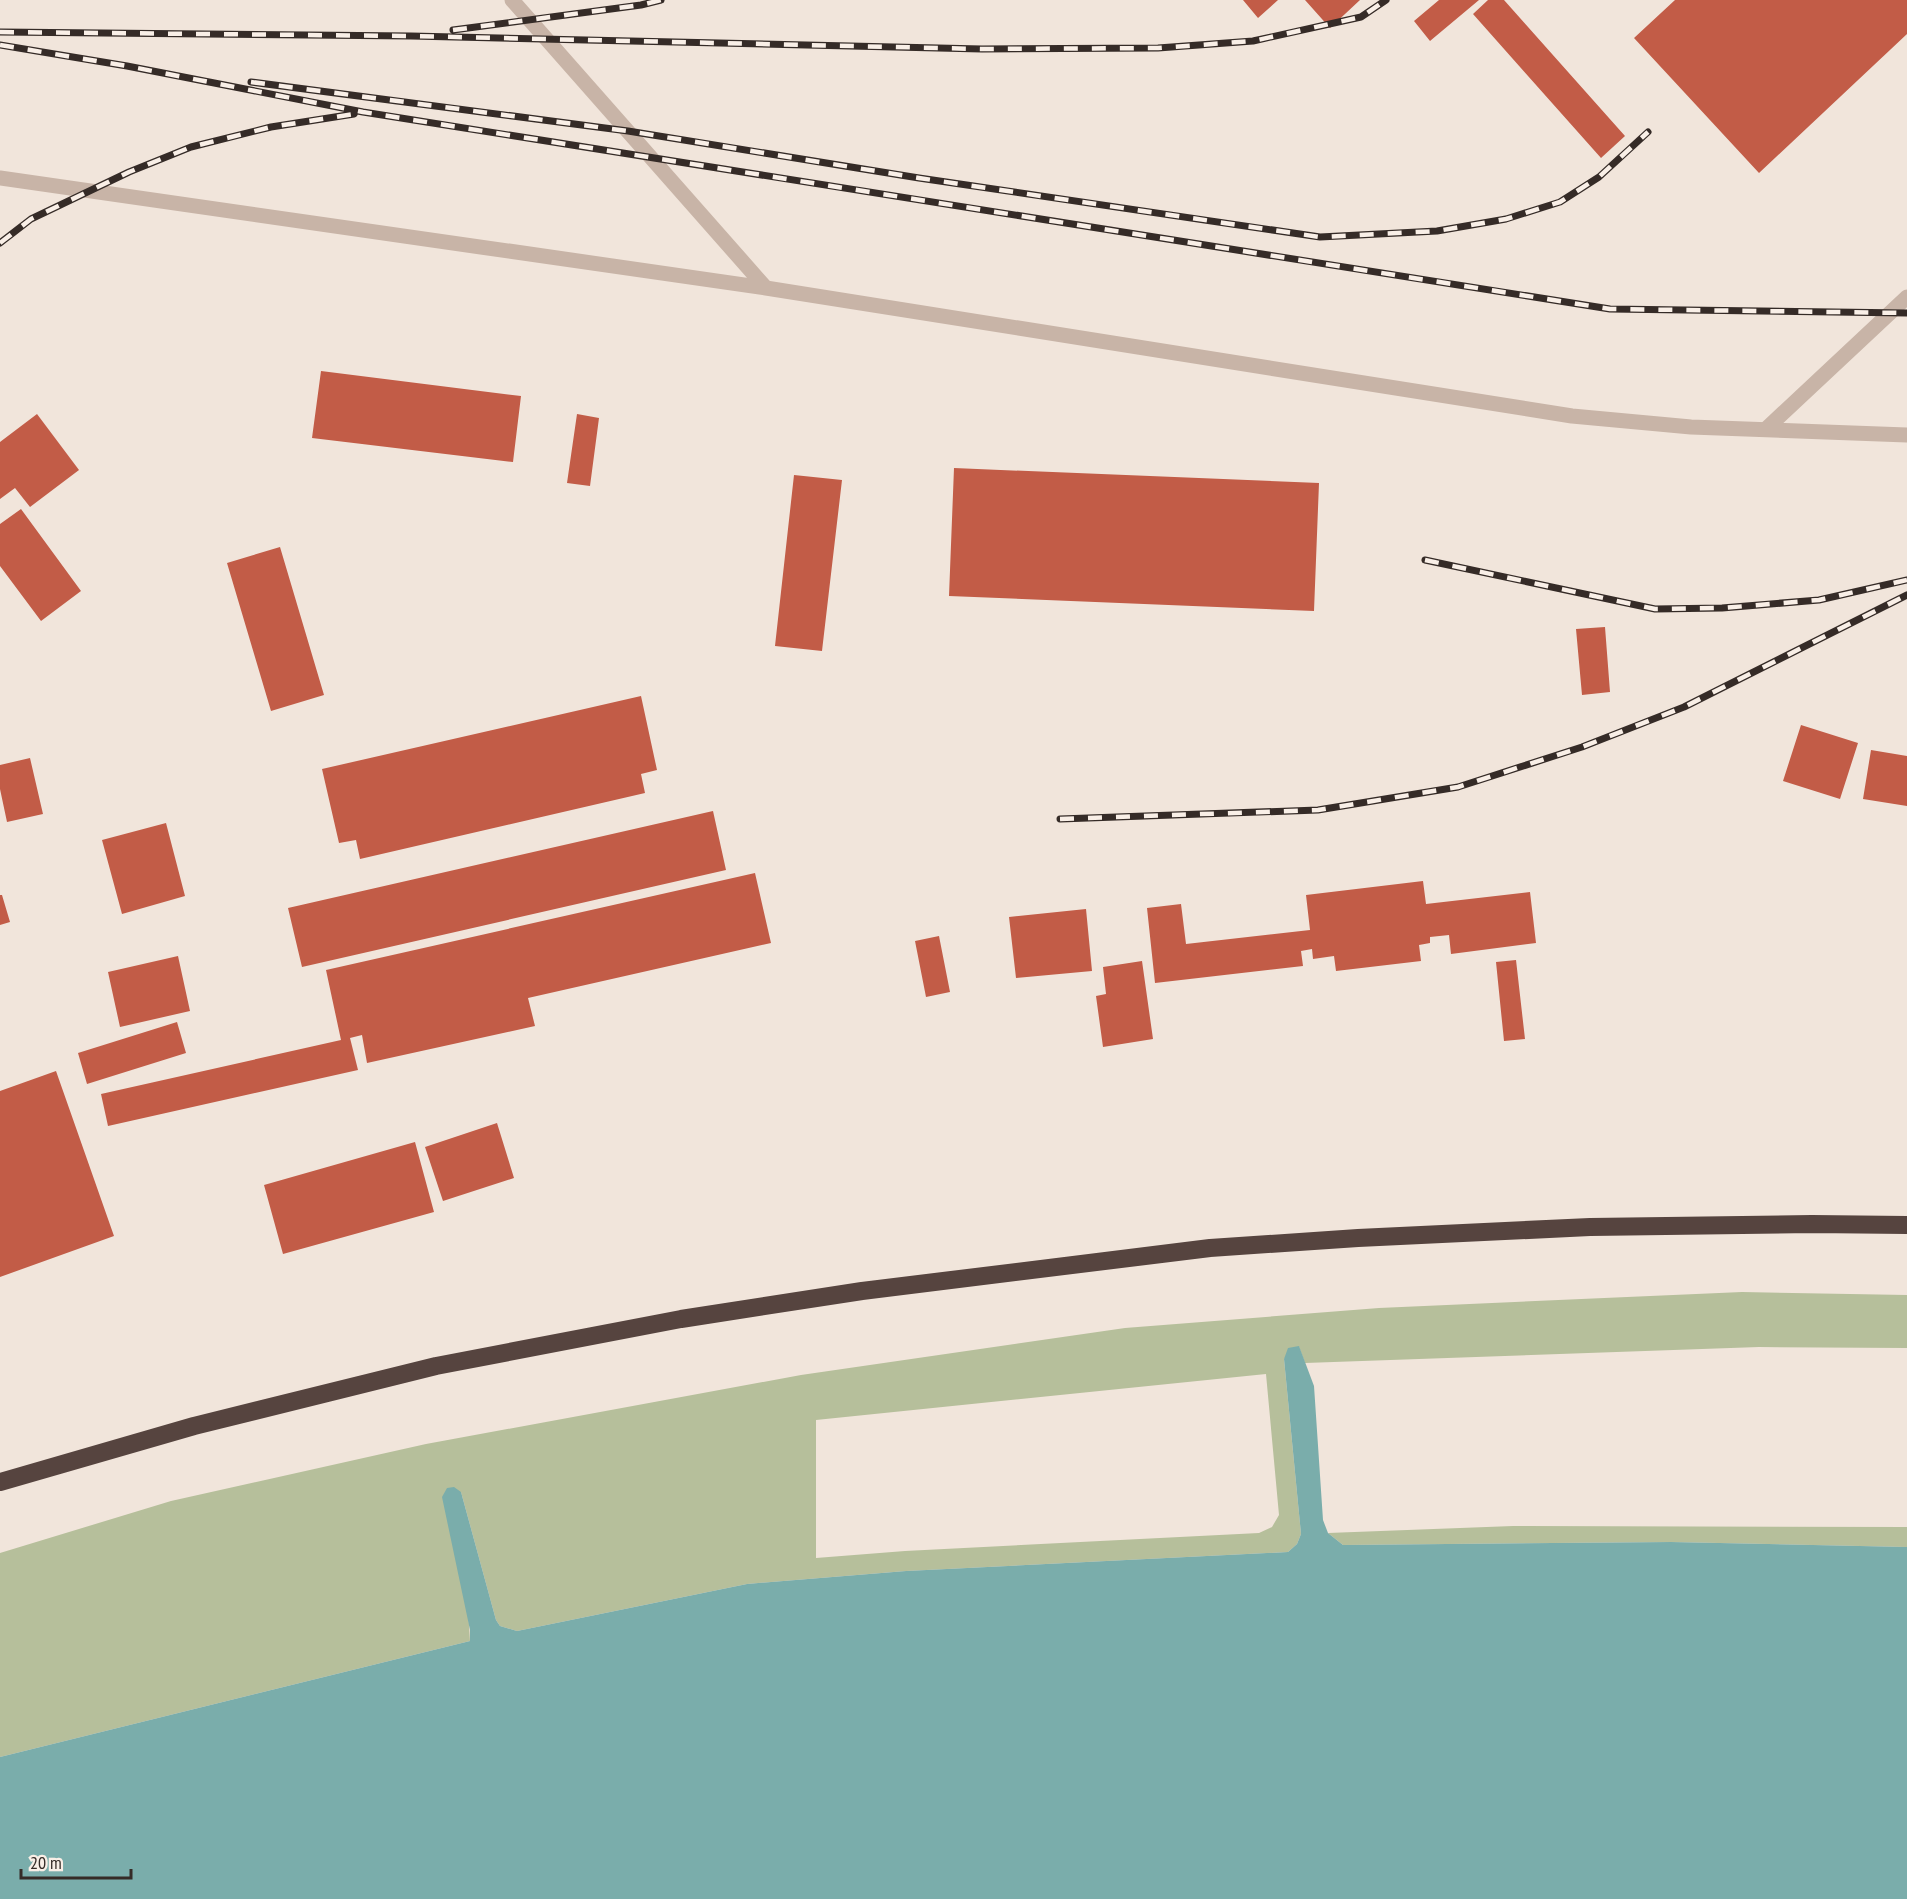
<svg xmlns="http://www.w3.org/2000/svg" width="1907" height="1899" font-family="'PT Sans Narrow',sans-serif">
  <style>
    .green { fill: #b6bf9b; fill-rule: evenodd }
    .water { fill: #7aadab }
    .building { fill: #c25c47 }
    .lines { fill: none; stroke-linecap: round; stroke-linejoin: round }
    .lane { stroke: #c8b4a7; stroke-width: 15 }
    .highway { stroke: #56443f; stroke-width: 18 }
    .rail-casing { stroke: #352b27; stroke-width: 7 }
    .rail { stroke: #f9efe7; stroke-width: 4.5; stroke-dasharray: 14; stroke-linecap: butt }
  </style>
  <rect width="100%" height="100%" fill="#f1e5db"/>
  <!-- green -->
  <path class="green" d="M 1742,1292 L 1907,1295 L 1907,1348 L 1759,1347 L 1305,1363 L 1299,1347 L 1284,1359 L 1301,1534 L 1297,1544 L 1288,1552 L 906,1571 L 747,1584 L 517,1631 L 500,1626 L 496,1620 L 461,1492 L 470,1641 L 0,1757 L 0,1553 L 171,1501 L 426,1444 L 801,1375 L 1125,1328 L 1379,1308 ZM 1266,1374 L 1279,1515 L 1272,1527 L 1259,1533 L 905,1551 L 816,1558 L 816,1420 Z
    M 1513,1526 L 1907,1527 L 1907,1547 L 1671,1542 L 1343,1545 L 1328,1533 Z"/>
  <!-- water -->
  <path class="water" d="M 1299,1346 L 1314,1386 L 1323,1520 L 1328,1533 L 1343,1545 L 1671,1542 L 1907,1547 L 1907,1899 L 0,1899 L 0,1757 L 470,1641 L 470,1630 L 442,1497 L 447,1488 L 454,1487 L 461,1492 L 496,1620 L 500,1626 L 517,1631 L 747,1584 L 906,1571 L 1288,1552 L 1297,1544 L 1301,1534 L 1284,1359 L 1288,1348 Z"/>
  <!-- building -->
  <path class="building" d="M 1243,0 L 1278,0 L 1258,18 Z
    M 1305,0 L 1360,0 L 1330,28 Z
    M 1439,0 L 1479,0 L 1430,41 L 1414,21 Z
    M 1488,0 L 1504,0 L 1625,136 L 1601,158 L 1473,14 Z
    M 1675,0 L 1907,0 L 1907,34 L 1759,173 L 1634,38 Z
    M 321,371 L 521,396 L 513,462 L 312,438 Z
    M 37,414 L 79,470 L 30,507 L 15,488 L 0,499 L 0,442 Z
    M 577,414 L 599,418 L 590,486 L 567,483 Z
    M 954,468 L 1319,483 L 1314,611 L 949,596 Z
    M 794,475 L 842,480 L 822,651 L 775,646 Z
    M 21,509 L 81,591 L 41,621 L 0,566 L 0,524 Z
    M 280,547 L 324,695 L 271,711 L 227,563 Z
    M 1605,627 L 1610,692 L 1582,695 L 1576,629 Z
    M 641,696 L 657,770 L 641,774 L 645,793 L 360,859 L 356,840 L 339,843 L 322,769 Z
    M 1801,725 L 1858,743 L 1840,799 L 1783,781 Z
    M 1871,750 L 1907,756 L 1907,806 L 1863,799 Z
    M 30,758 L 43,814 L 7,822 L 0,789 L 0,765 Z
    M 713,811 L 726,870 L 302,967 L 288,908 Z
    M 166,823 L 185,896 L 122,914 L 102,840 Z
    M 755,873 L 771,943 L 528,998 L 535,1026 L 367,1063 L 362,1035 L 350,1038 L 358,1070 L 108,1126 L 101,1094 L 341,1040 L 326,970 Z
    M 1423,881 L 1426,904 L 1530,892 L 1536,943 L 1451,954 L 1449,935 L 1430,937 L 1430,943 L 1419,945 L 1421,961 L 1336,971 L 1334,956 L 1313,959 L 1312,949 L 1301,951 L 1303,966 L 1155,983 L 1147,908 L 1181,904 L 1186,944 L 1310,930 L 1306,895 Z
    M 0,895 L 2,895 L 10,922 L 0,925 Z
    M 1086,909 L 1092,971 L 1016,978 L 1009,917 Z
    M 939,936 L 950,992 L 926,997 L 915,941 Z
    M 178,956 L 190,1011 L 120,1027 L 108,972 Z
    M 1516,960 L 1525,1039 L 1504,1041 L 1496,962 Z
    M 1142,961 L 1153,1039 L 1103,1047 L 1096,996 L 1106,994 L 1103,967 Z
    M 177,1022 L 186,1053 L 87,1084 L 78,1053 Z
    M 56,1071 L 114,1236 L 0,1277 L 0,1091 Z
    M 497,1123 L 514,1178 L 443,1201 L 425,1147 Z
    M 415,1142 L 434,1212 L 283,1254 L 264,1185 Z"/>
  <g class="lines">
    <!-- lane -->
    <path class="lane" d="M 512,0 L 766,288
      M 0,178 L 766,288 L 1572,416 L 1691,427 L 1907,435
      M 1766,429 L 1907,297"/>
    <!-- highway -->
    <path class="highway" d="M 0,1482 L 194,1426 L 436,1366 L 681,1319 L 862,1291 L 1210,1248 L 1358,1238 L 1590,1227 L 1812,1224 L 1907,1225"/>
    <!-- rail casing -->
    <g class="rail-casing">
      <path id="rail" d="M 453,30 L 641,5 L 661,0
        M 0,32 L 411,36 L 982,49 L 1158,48 L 1253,41 L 1361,17 L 1386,0
        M 0,45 L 127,66 L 363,112 L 1610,309 L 1907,313
        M 251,82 L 628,131 L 919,178 L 1320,237 L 1437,231 L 1506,219 L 1560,202 L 1599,177 L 1648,132
        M 0,243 L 31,219 L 129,172 L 191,147 L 271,127 L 354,114
        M 1425,560 L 1655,609 L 1722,608 L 1819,600 L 1907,580
        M 1060,819 L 1318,810 L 1458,787 L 1582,747 L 1684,707 L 1907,595"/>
    </g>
    <!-- rail -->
    <use href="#rail" class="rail"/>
  </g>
  <!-- scale -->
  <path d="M21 1869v9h110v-9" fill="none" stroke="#352b27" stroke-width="3"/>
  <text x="30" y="1869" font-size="18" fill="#352b27" stroke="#f9efe7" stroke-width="4.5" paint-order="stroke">20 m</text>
</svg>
